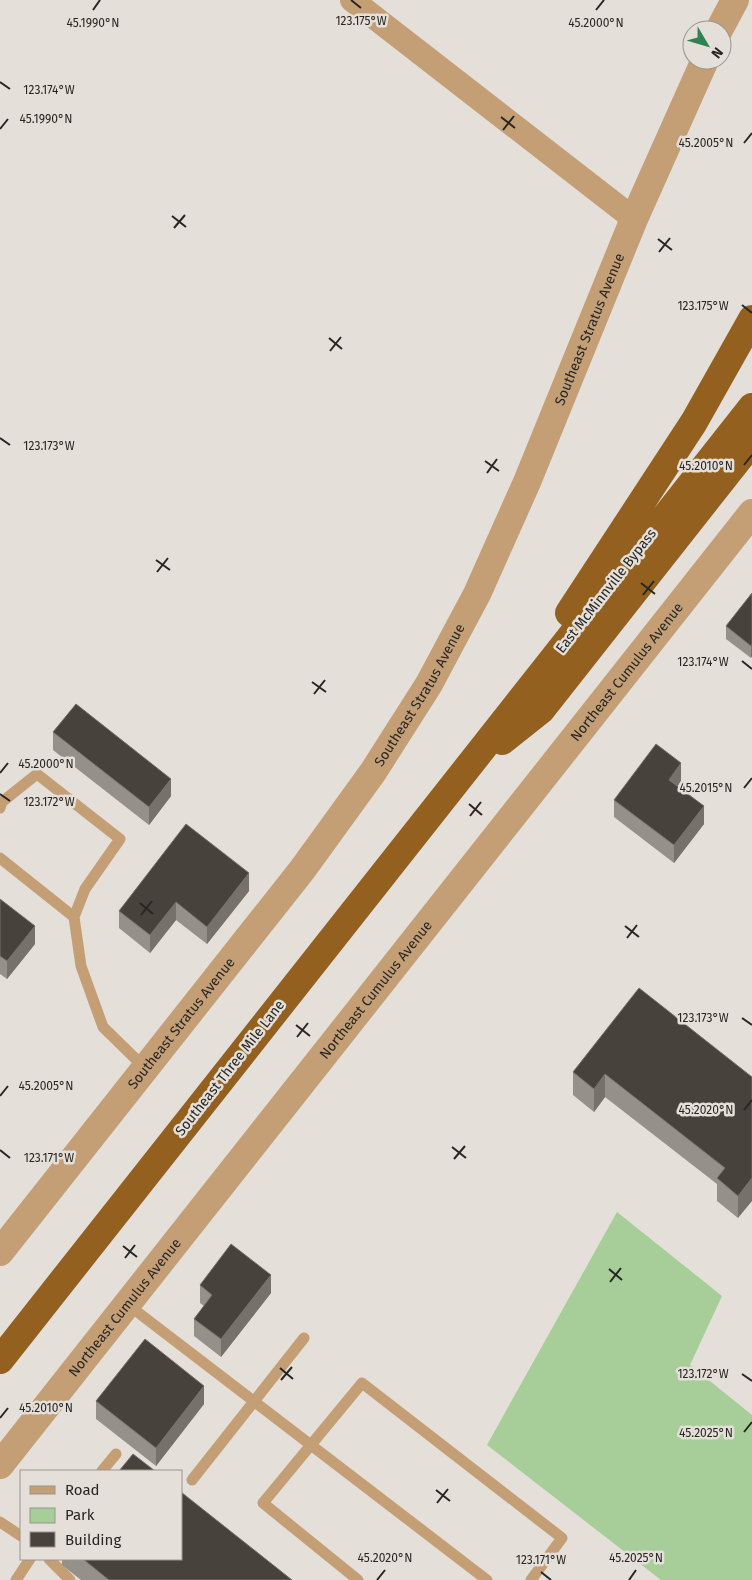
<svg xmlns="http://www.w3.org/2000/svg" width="752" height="1580" font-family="'Fira Sans',sans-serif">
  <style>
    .green { fill: #a7cd98 }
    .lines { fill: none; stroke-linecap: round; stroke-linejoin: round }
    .service { stroke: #c49e75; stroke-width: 11 }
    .minor { stroke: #c49e75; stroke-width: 24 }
    .tertiary { stroke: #c49e75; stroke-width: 28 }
    .trunk { stroke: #946020; stroke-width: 28 }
    .wall { fill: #96908a }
    .shaded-wall { fill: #77716c }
    .building { fill: #48423d; stroke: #77716c }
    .ticks { fill: none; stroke: #272623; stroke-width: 2 }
    .labels { text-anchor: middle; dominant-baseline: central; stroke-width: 5; stroke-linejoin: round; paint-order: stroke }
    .street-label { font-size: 14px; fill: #272623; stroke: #e4dfd8 }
    .ticks-label { font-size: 12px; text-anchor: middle; fill: #272623; stroke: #e4dfd8; stroke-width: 5; stroke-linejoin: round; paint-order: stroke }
  </style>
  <rect width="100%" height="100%" fill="#e4dfd8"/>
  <!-- green -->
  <path class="green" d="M 617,1212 L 722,1296 L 690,1365 L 752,1415 L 752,1580 L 661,1580 L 487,1445 Z"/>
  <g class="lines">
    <!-- service -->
    <path class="service" d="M 0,808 L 2,802 L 37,774 L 120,839 L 85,889 L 74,917 L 81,966 L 103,1027 L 145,1068
      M 0,858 L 74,917
      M 127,1304 L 487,1580
      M 102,1471 L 116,1454
      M 192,1480 L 304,1338
      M 0,1522 L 21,1536
      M 49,1559 L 70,1580
      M 16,1580 L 30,1559
      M 358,1580 L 263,1503 L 362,1383 L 562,1538 L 531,1580"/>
    <!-- minor -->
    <path class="minor" d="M 352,0 L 634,219"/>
    <!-- tertiary -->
    <g class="tertiary">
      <path d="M 719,30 L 735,0"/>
      <path id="s1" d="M 0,1252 L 302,870 L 373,772 L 429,684 L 477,594 L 527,482 L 634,219 L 705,60"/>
      <path id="s2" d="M 0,1465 L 752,513"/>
    </g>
    <!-- trunk -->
    <path class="trunk" d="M 569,613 L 694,422 L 752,319
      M 502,741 L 541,710 L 752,442
      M 0,1360 L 752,407"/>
  </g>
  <!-- wall -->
  <path class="wall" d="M 752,593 L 752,656 L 751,658 L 726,639 L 726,626 Z
    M 53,732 L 171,796 L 149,825 L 53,750 Z
    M 681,781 L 677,787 L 704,824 L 674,863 L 614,817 L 614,800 Z
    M 249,891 L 207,944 L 176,920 L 150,953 L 119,928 L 119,911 Z
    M 0,899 L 35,944 L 7,979 L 0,974 Z
    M 573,1072 L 752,1077 L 738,1218 L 717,1201 L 717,1184 L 605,1097 L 594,1112 L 573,1095 Z
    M 200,1285 L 271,1293 L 221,1357 L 194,1336 L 194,1319 L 204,1306 L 200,1303 Z
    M 96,1401 L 204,1404 L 156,1466 L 96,1419 Z
    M 62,1559 L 181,1559 L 292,1580 L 81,1580 L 62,1565 Z"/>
  <!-- shaded-wall -->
  <path class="shaded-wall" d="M 752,644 L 752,656 L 751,658 L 751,646 Z
    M 681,763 L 681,781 L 669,798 L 669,780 Z
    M 171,779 L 171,796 L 149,825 L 149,807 Z
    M 704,806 L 704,824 L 674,863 L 674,845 Z
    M 249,873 L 249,891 L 207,944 L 207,927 Z
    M 176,902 L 176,920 L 150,953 L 150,935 Z
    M 35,926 L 35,944 L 7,979 L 7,961 Z
    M 605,1074 L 605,1097 L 594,1112 L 594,1089 Z
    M 752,1178 L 752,1201 L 738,1218 L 738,1196 Z
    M 271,1275 L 271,1293 L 221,1357 L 221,1339 Z
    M 204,1386 L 204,1404 L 156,1466 L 156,1448 Z"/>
  <!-- building -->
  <path class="building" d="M 752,593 L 752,644 L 751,646 L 726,626 Z
    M 76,704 L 171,779 L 149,807 L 53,732 Z
    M 656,744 L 681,763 L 669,780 L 704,806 L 674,845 L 614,800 Z
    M 186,824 L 249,873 L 207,927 L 176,902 L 150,935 L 119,911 Z
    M 0,899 L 35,926 L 7,961 L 0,956 Z
    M 639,988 L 752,1077 L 752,1178 L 738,1196 L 717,1178 L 725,1168 L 605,1074 L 594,1089 L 573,1072 Z
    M 231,1244 L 271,1275 L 221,1339 L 194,1319 L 212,1295 L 200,1285 Z
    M 145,1339 L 204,1386 L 156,1448 L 96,1401 Z
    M 133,1454 L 155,1471 L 119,1471 Z
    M 181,1492 L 292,1580 L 109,1580 L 83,1559 L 181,1559 Z"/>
  <!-- ticks -->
  <path class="ticks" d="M 351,0 L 361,8M 93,10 L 100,0M 596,10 L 604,0M 0,82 L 10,89M 501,117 L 515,128M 0,129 L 8,119M 503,130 L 514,116M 744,143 L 752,133M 172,216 L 186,227M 174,228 L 185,215M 658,239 L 672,250M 659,252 L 670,238M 742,305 L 752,313M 329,338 L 342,349M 330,351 L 341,337M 0,438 L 10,445M 485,461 L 499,471M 744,465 L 752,455M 487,473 L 497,459M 156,560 L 170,570M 157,572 L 168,558M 641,583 L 655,594M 643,595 L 654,581M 742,661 L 752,669M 312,682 L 326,692M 314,694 L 325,680M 0,773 L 8,763M 744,788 L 752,778M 0,794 L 10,801M 469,804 L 482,815M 470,816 L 481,802M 140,903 L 153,914M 141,915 L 152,901M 625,926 L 639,937M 627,938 L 637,925M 742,1018 L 752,1025M 296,1025 L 310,1036M 297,1037 L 308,1023M 0,1096 L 8,1086M 744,1110 L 752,1100M 452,1147 L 466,1158M 0,1150 L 10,1158M 454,1159 L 465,1146M 123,1246 L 137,1257M 125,1258 L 135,1245M 609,1269 L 622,1280M 610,1282 L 621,1268M 280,1368 L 293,1379M 742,1374 L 752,1381M 281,1380 L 292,1367M 0,1418 L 8,1408M 744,1432 L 752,1422M 436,1490 L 450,1501M 437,1503 L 448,1489M 541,1572 L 551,1580M 377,1580 L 385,1570M 629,1580 L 636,1570"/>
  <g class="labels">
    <!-- street labels -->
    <g class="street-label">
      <text stroke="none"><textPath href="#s1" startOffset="1102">Southeast Stratus Avenue</textPath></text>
      <text transform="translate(606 591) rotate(-52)">East McMinnville Bypass</text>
      <text stroke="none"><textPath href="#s2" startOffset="1011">Northeast Cumulus Avenue</textPath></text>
      <text stroke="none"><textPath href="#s1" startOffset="698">Southeast Stratus Avenue</textPath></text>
      <text stroke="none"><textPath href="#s2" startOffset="606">Northeast Cumulus Avenue</textPath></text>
      <text stroke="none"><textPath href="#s1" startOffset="292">Southeast Stratus Avenue</textPath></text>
      <text transform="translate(230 1068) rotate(-52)">Southeast Three Mile Lane</text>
      <text stroke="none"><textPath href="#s2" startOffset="201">Northeast Cumulus Avenue</textPath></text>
    </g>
  </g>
  <g class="ticks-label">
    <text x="361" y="25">123.175°W</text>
    <text x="93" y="27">45.1990°N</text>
    <text x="596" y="27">45.2000°N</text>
    <text x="49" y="94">123.174°W</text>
    <text x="46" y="123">45.1990°N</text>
    <text x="706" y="147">45.2005°N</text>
    <text x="703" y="310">123.175°W</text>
    <text x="49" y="450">123.173°W</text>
    <text x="706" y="470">45.2010°N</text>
    <text x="703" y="666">123.174°W</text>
    <text x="46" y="768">45.2000°N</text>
    <text x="706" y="792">45.2015°N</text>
    <text x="49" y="806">123.172°W</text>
    <text x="703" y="1022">123.173°W</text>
    <text x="46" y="1090">45.2005°N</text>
    <text x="706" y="1114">45.2020°N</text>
    <text x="49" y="1162">123.171°W</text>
    <text x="703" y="1378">123.172°W</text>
    <text x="46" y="1412">45.2010°N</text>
    <text x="706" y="1437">45.2025°N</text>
    <text x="385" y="1562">45.2020°N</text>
    <text x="636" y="1562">45.2025°N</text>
    <text x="541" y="1564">123.171°W</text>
  </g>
  <!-- legend -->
  <rect x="20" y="1470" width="162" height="90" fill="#e4dfd8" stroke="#989590"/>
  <rect x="30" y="1486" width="25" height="8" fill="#c49e75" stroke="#989590"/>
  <text x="65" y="1495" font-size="15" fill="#272623">Road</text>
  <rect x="30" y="1508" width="25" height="15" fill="#a7cd98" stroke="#989590"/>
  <text x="65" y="1520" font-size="15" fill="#272623">Park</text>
  <rect x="30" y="1532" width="25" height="15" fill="#48423d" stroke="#989590"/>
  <text x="65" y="1545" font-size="15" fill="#272623">Building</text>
  <!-- north arrow -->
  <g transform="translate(707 45) rotate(128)"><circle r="24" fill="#e4dfd8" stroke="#989590"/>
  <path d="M0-4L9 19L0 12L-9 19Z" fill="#2f8254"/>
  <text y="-8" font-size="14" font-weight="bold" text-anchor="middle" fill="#272623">N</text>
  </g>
</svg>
